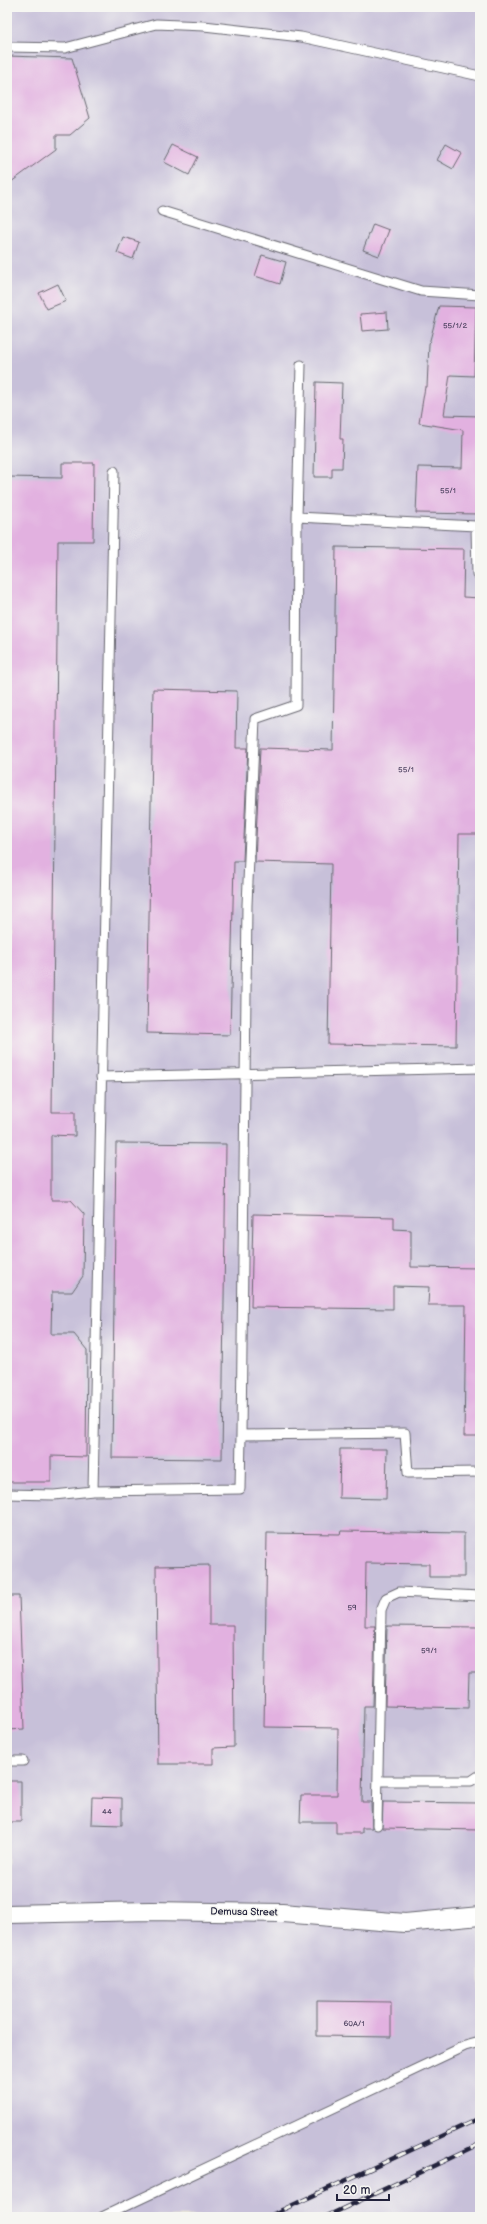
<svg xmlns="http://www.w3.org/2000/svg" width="487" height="2224" font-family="'Balsamiq Sans',sans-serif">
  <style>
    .industrial { fill: #c7c0d9 }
    .building { fill: #e2b1e0 }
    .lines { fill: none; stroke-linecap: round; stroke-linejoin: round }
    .lane-casing { stroke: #696871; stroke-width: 11 }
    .street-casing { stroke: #696871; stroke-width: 20 }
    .lane { stroke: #fff; stroke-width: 9 }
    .street { stroke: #fff; stroke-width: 18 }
    .rail-casing { stroke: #22223b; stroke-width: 4.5 }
    .rail { stroke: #f6f6f2; stroke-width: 3; stroke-dasharray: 9; stroke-linecap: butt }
    .labels { text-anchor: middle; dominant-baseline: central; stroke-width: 3; stroke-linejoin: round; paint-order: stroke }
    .number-label { font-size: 8px; fill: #524664 }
    .street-label { font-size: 10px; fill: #22223b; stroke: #f6f6f2 }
  </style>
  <rect width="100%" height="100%" fill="#f6f6f2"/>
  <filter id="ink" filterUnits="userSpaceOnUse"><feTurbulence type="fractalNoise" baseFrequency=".025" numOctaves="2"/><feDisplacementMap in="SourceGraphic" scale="8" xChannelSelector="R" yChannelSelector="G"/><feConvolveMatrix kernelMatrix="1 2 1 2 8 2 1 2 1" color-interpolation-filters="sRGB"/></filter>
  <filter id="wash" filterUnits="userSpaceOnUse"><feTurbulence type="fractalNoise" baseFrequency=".012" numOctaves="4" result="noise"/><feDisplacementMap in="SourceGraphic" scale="16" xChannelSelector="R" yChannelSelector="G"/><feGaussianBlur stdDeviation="0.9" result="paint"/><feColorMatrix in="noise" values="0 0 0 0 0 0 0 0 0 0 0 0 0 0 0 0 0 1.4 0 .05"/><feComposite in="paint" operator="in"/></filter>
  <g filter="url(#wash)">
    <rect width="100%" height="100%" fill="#eeebd6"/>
    <!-- industrial -->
    <path class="industrial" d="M 7,7 L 480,7 L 480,2217 L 7,2217 Z"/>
    <g id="blocks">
      <!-- building -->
      <path class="building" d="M 7,56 L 72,58 L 90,118 L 70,135 L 56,135 L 56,149 L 7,185 Z
        M 446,144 L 462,153 L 453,169 L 437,160 Z
        M 173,145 L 198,157 L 189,175 L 164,162 Z
        M 373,224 L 389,230 L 379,256 L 363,250 Z
        M 123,237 L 139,242 L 133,259 L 117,253 Z
        M 262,255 L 286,262 L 280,284 L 255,276 Z
        M 58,284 L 66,301 L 47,309 L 39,293 Z
        M 439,306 L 476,307 L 474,376 L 450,375 L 444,415 L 480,416 L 480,514 L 416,513 L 418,467 L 462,468 L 463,430 L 419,423 L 425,387 L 427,387 L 429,344 Z
        M 387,312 L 388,329 L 362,331 L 360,314 Z
        M 316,382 L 342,383 L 340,439 L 343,439 L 342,468 L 332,468 L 332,477 L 314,477 Z
        M 62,463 L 94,463 L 93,541 L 58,541 L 52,1112 L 75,1112 L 75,1136 L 51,1135 L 51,1200 L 71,1200 L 84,1214 L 83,1276 L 72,1292 L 52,1292 L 51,1334 L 74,1334 L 87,1350 L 86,1457 L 51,1456 L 51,1482 L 7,1482 L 7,477 L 62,478 Z
        M 336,547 L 464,549 L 463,597 L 480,598 L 478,834 L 459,834 L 456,1046 L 328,1044 L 331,864 L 255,862 L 260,748 L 333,750 Z
        M 153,689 L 237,691 L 236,748 L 248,748 L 243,861 L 234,861 L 230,1035 L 147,1033 Z
        M 116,1143 L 226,1144 L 222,1459 L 112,1458 Z
        M 253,1214 L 394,1217 L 394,1229 L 411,1230 L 411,1267 L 480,1268 L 480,1436 L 464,1436 L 466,1305 L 428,1305 L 429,1287 L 393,1286 L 393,1309 L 251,1307 Z
        M 340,1449 L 387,1449 L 386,1499 L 339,1498 Z
        M 341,1531 L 464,1533 L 464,1577 L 429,1577 L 429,1564 L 366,1563 L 365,1626 L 375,1626 L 373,1706 L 364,1706 L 362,1802 L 371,1802 L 372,1828 L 362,1828 L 362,1833 L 336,1833 L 336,1822 L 300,1822 L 301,1795 L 337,1795 L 338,1728 L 264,1727 L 267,1533 L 340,1534 Z
        M 209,1565 L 209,1625 L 233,1625 L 234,1747 L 213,1748 L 213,1764 L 158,1764 L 156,1566 Z
        M 7,1596 L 19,1596 L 24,1729 L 7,1730 Z
        M 387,1626 L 480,1627 L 480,1673 L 469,1673 L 468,1708 L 385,1706 Z
        M 7,1781 L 21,1781 L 21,1822 L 7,1822 Z
        M 92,1797 L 122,1798 L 122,1825 L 91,1824 Z
        M 383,1802 L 480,1803 L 480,1830 L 382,1828 Z
        M 317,2001 L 391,2002 L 391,2037 L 317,2036 Z"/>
    </g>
  </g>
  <g filter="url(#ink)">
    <use href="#blocks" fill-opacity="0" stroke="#696871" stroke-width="1"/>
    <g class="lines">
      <!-- lane casing -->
      <g class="lane-casing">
        <path id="lane" d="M 7,47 L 65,48 L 156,24 L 204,26 L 301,37 L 480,76
          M 162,211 L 421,291 L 480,295
          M 297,517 L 476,526 L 477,574 L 480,577
          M 101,1077 L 480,1068
          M 241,1435 L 247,905 L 255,719 L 296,705 L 297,517 L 301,365
          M 93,1491 L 114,471
          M 7,1494 L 54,1495 L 93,1491 L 240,1489 L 241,1435 L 405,1433 L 408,1473 L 480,1472
          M 7,1761 L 23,1761
          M 378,1781 L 471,1781 L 480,1775
          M 377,1825 L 381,1610 L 386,1598 L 399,1592 L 480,1596
          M 102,2217 L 465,2046 L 480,2042"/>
      </g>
      <!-- street casing -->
      <g class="street-casing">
        <path id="street" d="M 7,1914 L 150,1911 L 282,1913 L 405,1923 L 480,1916"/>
      </g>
      <!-- lane -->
      <use href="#lane" class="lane"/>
      <!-- street -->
      <use href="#street" class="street"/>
      <!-- rail casing -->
      <g class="rail-casing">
        <path id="rail" d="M 267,2217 L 480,2118
          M 325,2217 L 480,2144"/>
      </g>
      <!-- rail -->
      <use href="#rail" class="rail"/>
    </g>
  </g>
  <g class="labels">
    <!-- number labels -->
    <g class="number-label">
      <text x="455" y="325">55/1/2</text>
      <text x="448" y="490">55/1</text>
      <text x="406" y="769">55/1</text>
      <text x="352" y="1607">59</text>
      <text x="429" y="1650">59/1</text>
      <text x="107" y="1811">44</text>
      <text x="354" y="2023">60А/1</text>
    </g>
    <!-- street labels -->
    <g class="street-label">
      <text transform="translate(244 1912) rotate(1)">Demusa Street</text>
    </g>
  </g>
  <!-- margin -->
  <rect width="487" height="2224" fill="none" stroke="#f6f6f2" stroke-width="24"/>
  <!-- scale -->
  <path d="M337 2194v6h52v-6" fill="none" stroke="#22223b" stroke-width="2"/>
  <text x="343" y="2194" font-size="12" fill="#22223b" stroke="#f6f6f2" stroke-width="3" paint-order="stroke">20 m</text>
</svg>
